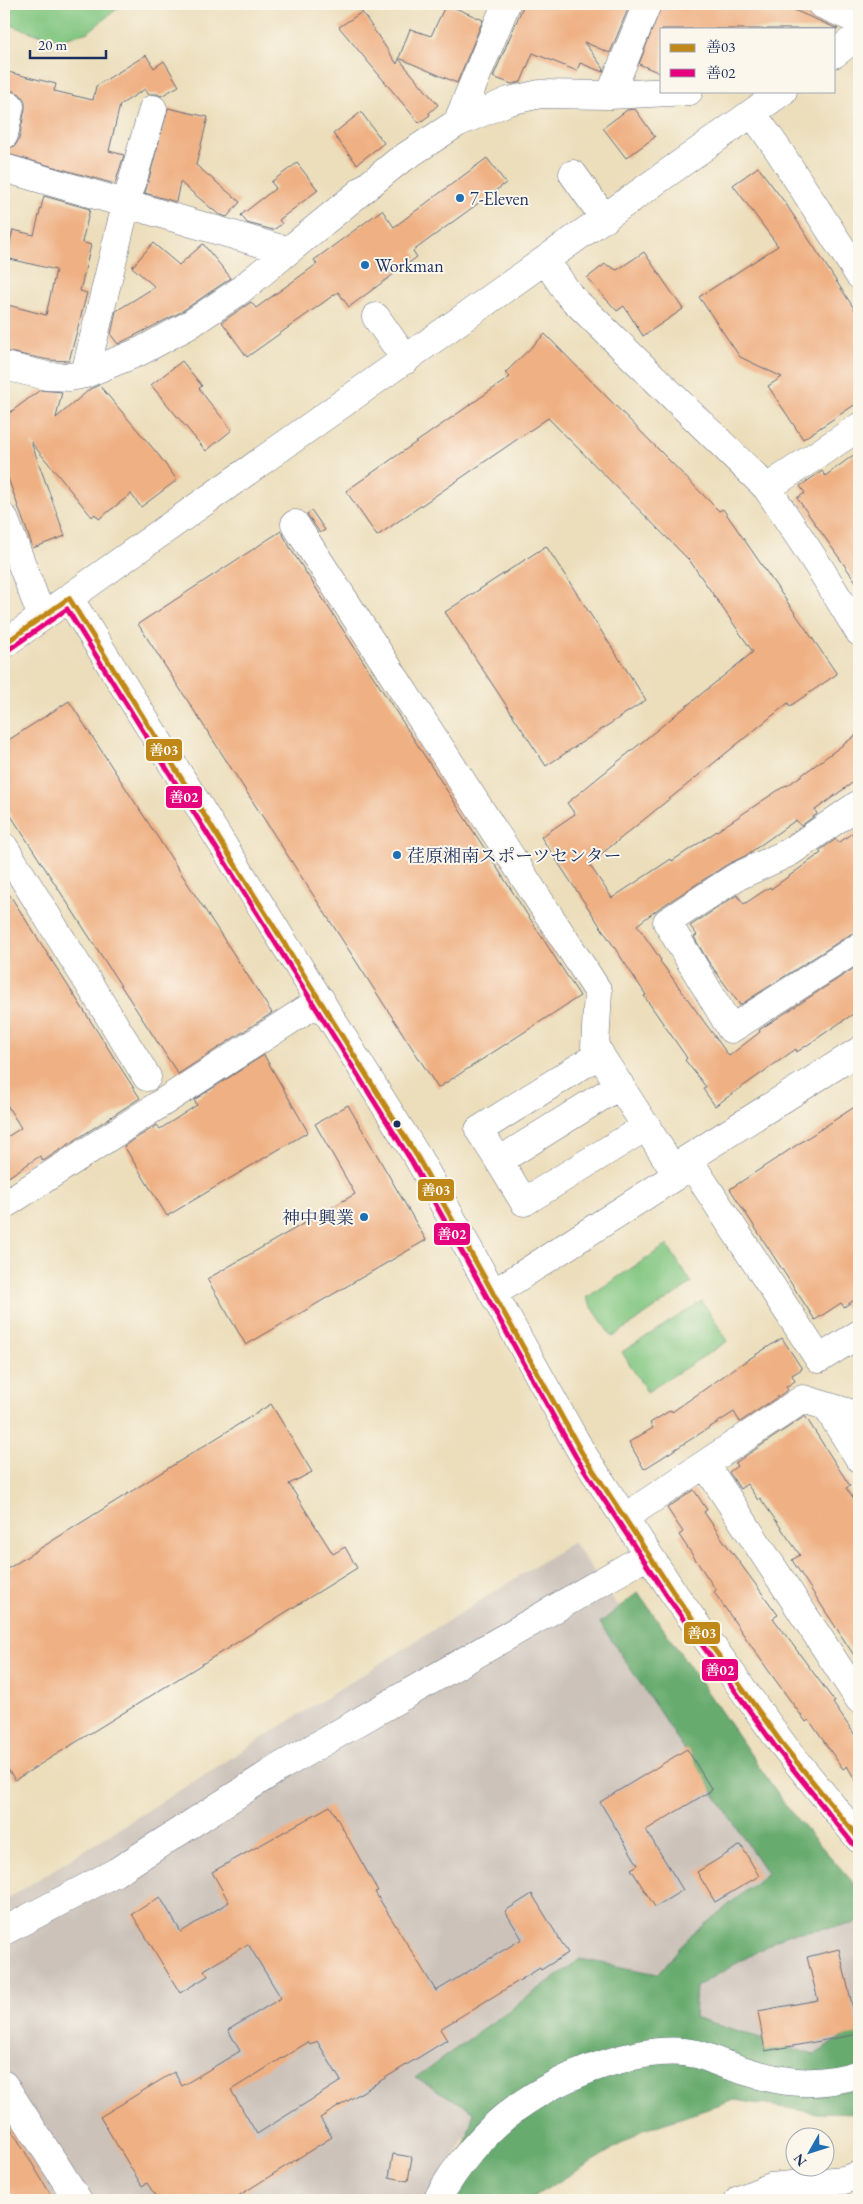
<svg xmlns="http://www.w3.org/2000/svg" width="863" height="2204" font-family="'EB Garamond','Noto Serif JP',serif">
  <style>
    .industrial { fill: #ccc2b9 }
    .green { fill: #81c680; stroke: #4e7a6f }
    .forest { fill: #68ab6e; stroke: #426d66 }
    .building { fill: #efb083; fill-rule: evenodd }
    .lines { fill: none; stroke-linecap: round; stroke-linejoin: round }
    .minor-casing { stroke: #646c7f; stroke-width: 29 }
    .minor { stroke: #fff; stroke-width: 28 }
    .bus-1-casing { stroke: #fbf7ec; stroke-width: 9 }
    .bus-2-casing { stroke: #fbf7ec; stroke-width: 9 }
    .bus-1 { stroke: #c08818; stroke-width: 5 }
    .bus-2 { stroke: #e5007d; stroke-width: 5 }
    .poi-dot { fill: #1f6fb2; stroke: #fbf7ec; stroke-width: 2 }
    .bus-dot { fill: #1b2f5e; stroke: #fbf7ec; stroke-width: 2 }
    .labels { text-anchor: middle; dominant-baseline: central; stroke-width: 4; stroke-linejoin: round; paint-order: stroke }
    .poi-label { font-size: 18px; fill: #1b2f5e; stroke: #fbf7ec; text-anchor: start }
    .line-badge { stroke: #fbf7ec; stroke-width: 2 }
    .badge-label { font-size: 14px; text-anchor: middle; font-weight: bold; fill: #fff }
  </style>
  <rect width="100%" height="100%" fill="#fbf7ec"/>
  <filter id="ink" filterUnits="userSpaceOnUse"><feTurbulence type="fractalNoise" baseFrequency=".02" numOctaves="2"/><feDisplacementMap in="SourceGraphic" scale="10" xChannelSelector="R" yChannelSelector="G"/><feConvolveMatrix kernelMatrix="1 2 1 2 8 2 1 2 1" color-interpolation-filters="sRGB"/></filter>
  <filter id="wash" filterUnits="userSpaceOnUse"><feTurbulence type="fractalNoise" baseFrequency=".0096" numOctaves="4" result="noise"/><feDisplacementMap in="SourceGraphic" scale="20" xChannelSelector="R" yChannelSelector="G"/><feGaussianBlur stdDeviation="1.12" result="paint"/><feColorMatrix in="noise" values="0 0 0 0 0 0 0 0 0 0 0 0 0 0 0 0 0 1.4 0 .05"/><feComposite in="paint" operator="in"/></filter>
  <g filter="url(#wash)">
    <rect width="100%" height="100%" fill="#ecdebb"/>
    <!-- industrial -->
    <path class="industrial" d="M 573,1542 L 710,1736 L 859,1901 L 859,2054 L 491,2095 L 445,2168 L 434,2200 L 4,2200 L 4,1901 Z"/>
    <!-- green -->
    <path class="green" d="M 4,4 L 123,4 L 88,32 L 58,41 L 4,23 Z
      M 667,1245 L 692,1283 L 612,1337 L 586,1298 Z
      M 702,1301 L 728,1341 L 647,1392 L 622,1352 Z"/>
    <!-- forest -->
    <path class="forest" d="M 638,1592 L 790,1811 L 859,1889 L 859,1920 L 853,1924 L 787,1934 L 696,1987 L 694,2017 L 814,2055 L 859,2027 L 859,2114 L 816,2113 L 735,2100 L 644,2130 L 535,2196 L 537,2200 L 450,2200 L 474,2111 L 415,2078 L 580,1959 L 658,1974 L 687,1939 L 767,1873 L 600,1623 Z"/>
    <g id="blocks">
      <!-- building -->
      <path class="building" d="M 446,4 L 483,20 L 457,83 L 399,58 L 410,29 L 431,36 Z
        M 524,4 L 630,4 L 610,53 L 584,42 L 604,69 L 603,72 L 580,63 L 577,71 L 533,53 L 521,82 L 512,84 L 493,77 Z
        M 662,4 L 756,4 L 771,10 L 773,4 L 797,4 L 794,10 L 838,29 L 662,29 L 662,74 L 639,64 Z
        M 362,12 L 397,64 L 399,59 L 438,105 L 429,113 L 430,115 L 419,123 L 339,27 Z
        M 146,55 L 154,68 L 164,61 L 179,86 L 161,96 L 157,94 L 148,94 L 145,89 L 120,105 L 109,151 L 124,155 L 115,184 L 4,153 L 4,150 L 15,146 L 19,139 L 25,109 L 25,101 L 20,94 L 13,91 L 4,92 L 4,71 L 56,84 L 54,91 L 93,100 L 96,86 Z
        M 168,108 L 208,117 L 196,165 L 240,202 L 227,217 L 218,214 L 180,182 L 176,202 L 145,193 Z
        M 635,109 L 655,137 L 626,158 L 603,128 L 627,110 Z
        M 361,112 L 384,143 L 357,164 L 333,134 Z
        M 487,158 L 506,183 L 413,251 L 417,257 L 349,307 L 338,292 L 247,357 L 222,322 L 251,302 L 256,308 L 317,264 L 314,260 L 382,210 L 394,227 Z
        M 297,163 L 318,190 L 279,220 L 282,224 L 273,230 L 247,223 L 241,215 L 276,188 L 271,182 Z
        M 758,167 L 786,204 L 859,316 L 859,402 L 803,439 L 768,386 L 782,377 L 740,357 L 699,297 L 778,246 L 733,185 Z
        M 44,196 L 90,209 L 82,242 L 91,245 L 80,291 L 87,293 L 69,361 L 49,360 L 4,351 L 4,304 L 46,315 L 56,270 L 6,258 L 13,230 L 34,235 Z
        M 153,243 L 179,265 L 203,244 L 231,278 L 181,312 L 118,344 L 111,335 L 116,311 L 155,287 L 132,267 Z
        M 644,252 L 683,309 L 643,336 L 624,306 L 617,311 L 587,278 L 605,264 L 617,270 Z
        M 545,334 L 719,511 L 723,509 L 837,674 L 790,706 L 788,703 L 589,864 L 612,898 L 671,859 L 672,861 L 786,785 L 787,786 L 859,733 L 859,778 L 815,810 L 817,814 L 801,826 L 796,820 L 745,856 L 728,864 L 658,909 L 637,925 L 661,960 L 660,961 L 729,1056 L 760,1032 L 759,1030 L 859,965 L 859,1010 L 797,1052 L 796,1049 L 715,1106 L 703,1089 L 706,1087 L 685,1060 L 687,1058 L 644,996 L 646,995 L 541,837 L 575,814 L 567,803 L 753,652 L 690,561 L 548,418 L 377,536 L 346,491 L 510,377 L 505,373 Z
        M 182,361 L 202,386 L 199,388 L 206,398 L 232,430 L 206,451 L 151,385 Z
        M 99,385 L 157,453 L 177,480 L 141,507 L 131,494 L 99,519 L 95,514 L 92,517 L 31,442 L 65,536 L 33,548 L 4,467 L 4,417 L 40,390 L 62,392 L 56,418 L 90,389 Z
        M 859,451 L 859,586 L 797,498 L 805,493 L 800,486 L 822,471 L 825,476 Z
        M 312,511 L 325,530 L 320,533 L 307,514 Z
        M 281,531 L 292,551 L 580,996 L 438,1088 L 138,624 Z
        M 546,546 L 646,700 L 546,766 L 445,612 Z
        M 69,701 L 272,1013 L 178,1074 L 4,805 L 4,743 Z
        M 859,828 L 859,932 L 851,934 L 740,1005 L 708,961 L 694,937 L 697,935 L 690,926 L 737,895 L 744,904 L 770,887 L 771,889 L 821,853 L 819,851 L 836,839 L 838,842 L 840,842 Z
        M 4,886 L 140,1098 L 43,1161 L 40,1156 L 4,1180 L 4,1139 L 21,1128 L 4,1100 Z
        M 264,1055 L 308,1132 L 167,1216 L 124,1146 L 157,1125 L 160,1129 L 197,1105 L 194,1100 Z
        M 859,1104 L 859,1297 L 844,1307 L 841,1303 L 815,1320 L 730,1189 Z
        M 348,1105 L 426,1240 L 246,1345 L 207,1279 L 355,1194 L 315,1124 Z
        M 782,1338 L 802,1369 L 792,1375 L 795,1381 L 786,1387 L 788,1390 L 740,1422 L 734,1412 L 644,1469 L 629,1442 L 653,1428 L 650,1423 L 671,1410 L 672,1412 L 735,1368 Z
        M 271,1404 L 312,1472 L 289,1484 L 333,1554 L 345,1547 L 357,1568 L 15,1780 L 4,1763 L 4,1571 Z
        M 805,1416 L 850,1486 L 846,1488 L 859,1507 L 859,1663 L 792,1560 L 800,1555 L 760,1498 L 758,1500 L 747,1484 L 740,1489 L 729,1472 L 737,1466 L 735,1463 Z
        M 694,1490 L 707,1510 L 704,1512 L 723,1540 L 778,1615 L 773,1618 L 835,1702 L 833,1703 L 859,1741 L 859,1786 L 847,1766 L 843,1769 L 809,1720 L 806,1722 L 768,1670 L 714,1592 L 716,1590 L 679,1535 L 683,1532 L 667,1508 Z
        M 687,1749 L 712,1790 L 646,1830 L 683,1890 L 655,1907 L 631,1869 L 638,1865 L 600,1802 Z
        M 330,1806 L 378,1891 L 375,1892 L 436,1991 L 522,1939 L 505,1911 L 532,1894 L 568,1953 L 541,1970 L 540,1968 L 440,2029 L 447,2040 L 320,2118 L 332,2137 L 232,2200 L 158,2200 L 147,2183 L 142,2186 L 100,2117 L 174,2072 L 182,2086 L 240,2051 L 228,2030 L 281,1998 L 248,1944 L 204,1970 L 208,1976 L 180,1993 L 132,1914 L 160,1897 L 181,1932 L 229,1902 L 212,1872 ZM 317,2041 L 341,2081 L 257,2134 L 231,2090 L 308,2042 L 310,2045 Z
        M 741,1845 L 759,1876 L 715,1902 L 697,1872 Z
        M 839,1949 L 859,2034 L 765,2051 L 758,2011 L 818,2000 L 807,1957 Z
        M 4,2117 L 54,2200 L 4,2200 Z
        M 393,2154 L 412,2157 L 408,2181 L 389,2177 Z"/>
    </g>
  </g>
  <g filter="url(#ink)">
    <use href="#blocks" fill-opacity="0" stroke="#646c7f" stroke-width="1"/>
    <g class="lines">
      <!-- minor casing -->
      <g class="minor-casing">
        <path id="minor" d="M 821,4 L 859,21
          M 834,54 L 859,35
          M 610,95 L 647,4
          M 753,114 L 779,151 L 859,275
          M 457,123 L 506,4
          M 4,135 L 10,106
          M 4,168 L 288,251
          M 573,174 L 605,219
          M 546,261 L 570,296 L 767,488 L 821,570 L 859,632
          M 376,317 L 406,360
          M 4,366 L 47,376 L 70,377 L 85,374 L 139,352 L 189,325 L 238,292 L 397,162 L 457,123 L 509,101 L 540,94 L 610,95 L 689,91
          M 85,374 L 126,204 L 153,109
          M 767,488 L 859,427
          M 4,518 L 42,617
          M 295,524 L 598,991 L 595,1047 L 677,1175 L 494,1293
          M 69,598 L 418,1158 L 582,1453 L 675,1595 L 783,1745 L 859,1839
          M 4,644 L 783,91
          M 859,804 L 790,852 L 736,877 L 667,922 L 731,1029 L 859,947
          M 4,847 L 147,1077
          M 620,1085 L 499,1161 L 524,1202 L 647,1126
          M 688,1159 L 819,1359 L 859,1334
          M 499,1161 L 479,1130 L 600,1054
          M 673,1168 L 859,1051
          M 4,1205 L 321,1000
          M 826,1406 L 859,1458
          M 705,1464 L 859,1699
          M 625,1517 L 803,1399 L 856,1415 L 859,1413
          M 4,1931 L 116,1872 L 280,1767 L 648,1555
          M 4,2085 L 78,2200
          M 437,2200 C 456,2166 484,2131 516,2108 C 560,2076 643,2042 697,2054 C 708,2057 719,2063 730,2066 C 776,2082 812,2089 859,2074
          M 739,2200 L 771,2187 L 844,2180 L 859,2175"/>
      </g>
      <!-- minor -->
      <use href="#minor" class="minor"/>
      <!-- bus-1 casing -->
      <g class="bus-1-casing">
        <path id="bus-1" d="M 4,644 L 69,598 L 418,1158 L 582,1453 L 675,1595 L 783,1745 L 859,1839"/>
      </g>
      <!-- bus-2 casing -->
      <g class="bus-2-casing">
        <path id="bus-2" d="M 8,650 L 67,609 L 412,1162 L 576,1457 L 669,1599 L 777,1749 L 853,1844"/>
      </g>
      <!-- bus-1 -->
      <use href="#bus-1" class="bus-1"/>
      <!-- bus-2 -->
      <use href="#bus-2" class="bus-2"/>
    </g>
  </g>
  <!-- markers -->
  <g class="poi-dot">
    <circle cx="460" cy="198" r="5"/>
    <circle cx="365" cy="265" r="5"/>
    <circle cx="397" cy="855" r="5"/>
    <circle cx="364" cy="1217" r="5"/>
  </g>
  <circle class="bus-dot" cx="397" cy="1124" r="4.5"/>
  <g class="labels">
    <!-- poi labels -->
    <g class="poi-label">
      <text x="470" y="198">7-Eleven</text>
      <text x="375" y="265">Workman</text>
      <text x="407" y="855">荏原湘南スポーツセンター</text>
      <text x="354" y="1217" text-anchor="end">神中興業</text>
    </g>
  </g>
  <g class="line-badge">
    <rect x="145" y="738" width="38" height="24" rx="5" fill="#c08818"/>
    <rect x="165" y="785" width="38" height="24" rx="5" fill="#e5007d"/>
    <rect x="417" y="1178" width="38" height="24" rx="5" fill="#c08818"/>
    <rect x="433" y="1222" width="38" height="24" rx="5" fill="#e5007d"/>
    <rect x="683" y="1621" width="38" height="24" rx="5" fill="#c08818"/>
    <rect x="701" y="1658" width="38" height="24" rx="5" fill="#e5007d"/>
  </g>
  <g class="badge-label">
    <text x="164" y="755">善03</text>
    <text x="184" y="802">善02</text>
    <text x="436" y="1195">善03</text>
    <text x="452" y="1239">善02</text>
    <text x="702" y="1638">善03</text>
    <text x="720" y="1675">善02</text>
  </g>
  <!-- margin -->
  <rect width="863" height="2204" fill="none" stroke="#fbf7ec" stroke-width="20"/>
  <!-- legend -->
  <rect x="660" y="28" width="175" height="65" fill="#fbf7ec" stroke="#a1a7b3"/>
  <rect x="670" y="44" width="25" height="8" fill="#c08818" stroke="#a1a7b3"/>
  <text x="706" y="52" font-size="15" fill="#1b2f5e">善03</text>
  <rect x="670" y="69" width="25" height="8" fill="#e5007d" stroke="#a1a7b3"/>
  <text x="706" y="78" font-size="15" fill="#1b2f5e">善02</text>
  <!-- north arrow -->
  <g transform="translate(810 2152) rotate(231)"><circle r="24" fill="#fbf7ec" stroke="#a1a7b3"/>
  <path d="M0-4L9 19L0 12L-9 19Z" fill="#1f6fb2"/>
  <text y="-8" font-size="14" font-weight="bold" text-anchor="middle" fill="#1b2f5e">N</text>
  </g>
  <!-- scale -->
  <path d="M30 50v8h76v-8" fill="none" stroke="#1b2f5e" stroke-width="2.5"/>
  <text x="38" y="50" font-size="15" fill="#1b2f5e" stroke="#fbf7ec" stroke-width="4" paint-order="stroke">20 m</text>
</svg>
